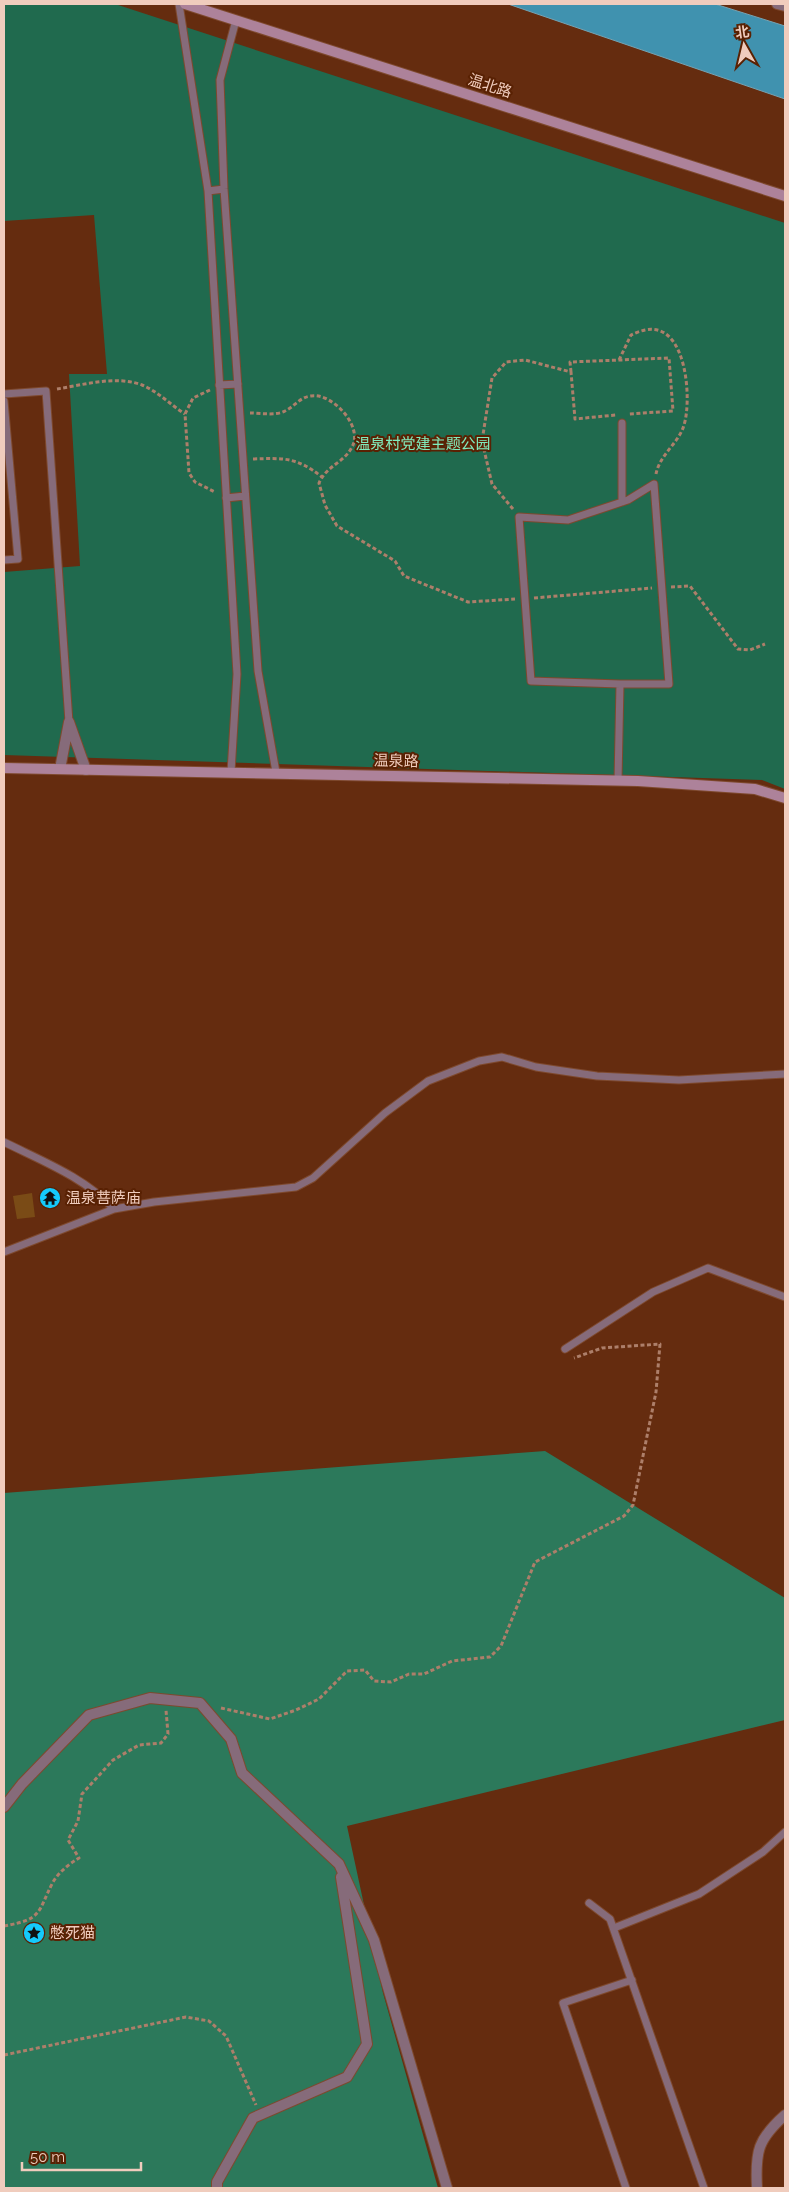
<svg xmlns="http://www.w3.org/2000/svg" width="789" height="2192" font-family="Raleway,'Noto Sans SC',sans-serif">
  <style>
    .green { fill: #206a4e }
    .forest { fill: #2c795b }
    .water { fill: #4092af; stroke: #75a3b3 }
    .building { fill: #7a4b16 }
    .lines { fill: none; stroke-linecap: round; stroke-linejoin: round }
    .service-casing { stroke: #7e492e; stroke-width: 9 }
    .minor-casing { stroke: #7e492e; stroke-width: 12 }
    .tertiary-casing { stroke: #7e492e; stroke-width: 12 }
    .secondary-casing { stroke: #7e492e; stroke-width: 12 }
    .path { stroke: #ad7f6a; stroke-width: 3; stroke-dasharray: 4 2.5; stroke-linecap: butt }
    .service { stroke: #866b7a; stroke-width: 7 }
    .minor { stroke: #866b7a; stroke-width: 10 }
    .tertiary { stroke: #866b7a; stroke-width: 10 }
    .secondary { stroke: #ad829a; stroke-width: 10 }
    .labels { text-anchor: middle; dominant-baseline: central; stroke-width: 4; stroke-linejoin: round; paint-order: stroke }
    .street-label { font-size: 15px; fill: #f0ccbd; stroke: #592103 }
    .park-label { font-size: 15px; fill: #80ebbd; stroke: #592103 }
    .poi-label { font-size: 15px; fill: #f0ccbd; stroke: #592103; text-anchor: start }
  </style>
  <rect width="100%" height="100%" fill="#652c0f"/>
  <!-- green -->
  <path class="green" d="M 4,4 L 115,4 L 785,223 L 785,789 L 762,780 L 4,755 L 4,572 L 80,566 L 69,374 L 107,374 L 94,215 L 4,221 Z"/>
  <!-- forest -->
  <path class="forest" d="M 545,1451 L 785,1598 L 785,1720 L 347,1826 L 383,1993 L 438,2188 L 4,2188 L 4,1493 Z"/>
  <!-- water -->
  <path class="water" d="M 508,4 L 715,4 L 785,26 L 785,99 Z"/>
  <!-- building -->
  <path class="building" d="M 32,1193 L 35,1217 L 17,1219 L 13,1196 Z"/>
  <g class="lines">
    <!-- service casing -->
    <g class="service-casing">
      <path id="service" d="M 179,4 L 208,191 L 237,674 L 231,772
        M 236,20 L 220,80 L 224,189 L 258,671 L 276,772
        M 208,191 L 224,189
        M 219,385 L 238,384
        M 4,394 L 46,391 L 69,722
        M 4,401 L 18,559 L 4,560
        M 622,423 L 622,502
        M 226,498 L 245,496
        M 618,781 L 620,684 L 669,684 L 654,484 L 628,500 L 568,520 L 519,517 L 531,681 L 620,684
        M 4,1142 C 42,1161 84,1177 114,1209
        M 4,1252 L 114,1209 L 154,1202 L 296,1187 L 313,1178 L 385,1113 L 428,1081 L 479,1061 L 502,1057 L 536,1067 L 597,1076 L 679,1080 L 785,1074
        M 565,1349 L 653,1292 L 708,1268 L 785,1297
        M 589,1903 L 610,1919 L 704,2188
        M 614,1928 L 699,1894 L 763,1852 L 785,1832
        M 626,2188 L 563,2003 L 632,1980"/>
    </g>
    <!-- minor casing -->
    <g class="minor-casing">
      <path id="minor" d="M 777,4 L 785,6
        M 60,769 L 69,722 L 86,770
        M 4,1807 L 22,1784 L 89,1715 L 150,1698 L 200,1703 L 231,1739 L 242,1773 L 339,1864 L 374,1940 L 447,2188
        M 217,2188 L 217,2182 L 253,2118 L 347,2077 L 367,2044 L 341,1877"/>
    </g>
    <!-- tertiary casing -->
    <g class="tertiary-casing">
      <path id="tertiary" d="M 757,2188 C 755,2151 758,2139 785,2115"/>
    </g>
    <!-- secondary casing -->
    <g class="secondary-casing">
      <path id="secondary" d="M 185,4 L 785,196
        M 4,768 L 638,781 L 755,789 L 785,798"/>
    </g>
    <!-- path -->
    <path class="path" d="M 619,360 L 631,335 C 635,333 640,331 645,330 C 687,321 692,400 684,425 C 679,443 660,454 656,474
      M 571,372 L 570,362 L 669,358 L 673,411 L 629,414
      M 57,389 C 83,385 116,375 142,385 C 157,391 171,405 185,414
      M 210,390 L 193,398 L 185,414 L 189,473 L 195,482 L 215,492
      M 250,413 C 260,413 276,416 285,411 C 294,407 300,397 311,396 C 331,392 364,426 352,447 C 344,463 327,465 319,483 L 325,505 L 337,526 L 395,561 L 404,576 L 468,602 L 515,599
      M 253,459 C 285,458 296,457 322,477
      M 513,509 L 492,484 L 482,441 L 492,378 L 506,362 L 525,360 L 571,372 L 575,419 L 616,415
      M 671,587 L 690,586 L 738,649 L 750,650 L 765,644
      M 534,598 L 652,588
      M 221,1708 L 270,1719 L 296,1710 L 319,1699 L 347,1671 L 365,1670 L 374,1681 L 391,1682 L 409,1674 L 424,1674 L 452,1661 L 490,1657 L 501,1646 L 535,1562 L 624,1516 L 633,1505 L 656,1392 L 660,1344 L 602,1348 L 574,1358
      M 4,1926 C 43,1919 37,1913 53,1882 C 59,1872 69,1864 79,1858 L 68,1840 L 78,1821 L 82,1794 L 113,1760 L 139,1745 L 161,1743 L 168,1734 L 166,1710
      M 4,2055 L 186,2017 L 209,2021 L 226,2036 L 256,2105"/>
    <!-- service -->
    <use href="#service" class="service"/>
    <!-- minor -->
    <use href="#minor" class="minor"/>
    <!-- tertiary -->
    <use href="#tertiary" class="tertiary"/>
    <!-- secondary -->
    <use href="#secondary" class="secondary"/>
  </g>
  <!-- icons -->
  <defs>
    <g id="temple-disc" transform="scale(1.125)"><circle r="9.5" fill="#15cafb" stroke="#592103"/><path d="M0-6L5-2H3V0L6.5 2.5H4V6H1.5V3h-3V6H-4V2.5H-6.5L-3 0V-2H-5Z" fill="#111"/></g>
    <g id="sight-disc" transform="scale(1.125)"><circle r="9.5" fill="#15cafb" stroke="#592103"/><path d="M0-6L1.8-2.2L6-1.7L2.9 1.2L3.7 5.4L0 3.3L-3.7 5.4L-2.9 1.2L-6-1.7L-1.8-2.2Z" fill="#111"/></g>
  </defs>
  <g fill-rule="evenodd">
    <use href="#temple-disc" x="50" y="1198"/>
    <use href="#sight-disc" x="34" y="1933"/>
  </g>
  <g class="labels">
    <!-- street labels -->
    <g class="street-label">
      <text transform="translate(490 86) rotate(18)">温北路</text>
      <text transform="translate(396 761) rotate(1)">温泉路</text>
    </g>
    <!-- park labels -->
    <g class="park-label">
      <text x="423" y="444">温泉村党建主题公园</text>
    </g>
    <!-- poi labels -->
    <g class="poi-label">
      <text x="66" y="1198">温泉菩萨庙</text>
      <text x="50" y="1933">憋死猫</text>
    </g>
  </g>
  <!-- border -->
  <rect width="789" height="2192" fill="none" stroke="#f0ccbd" stroke-width="10"/>
  <!-- north arrow -->
  <g transform="translate(744 45) rotate(352)" stroke="#592103" stroke-width="4" paint-order="stroke">
  <path d="M0-4L9 19L0 12L-9 19Z" fill="#f0ccbd"/>
  <text y="-8" font-size="14" font-weight="bold" text-anchor="middle" fill="#f0ccbd">北</text>
  </g>
  <!-- scale -->
  <path d="M22 2162v8h119v-8" fill="none" stroke="#f0ccbd" stroke-width="2.5"/>
  <text x="30" y="2162" font-size="15" fill="#f0ccbd" stroke="#592103" stroke-width="4" paint-order="stroke">50 m</text>
</svg>
